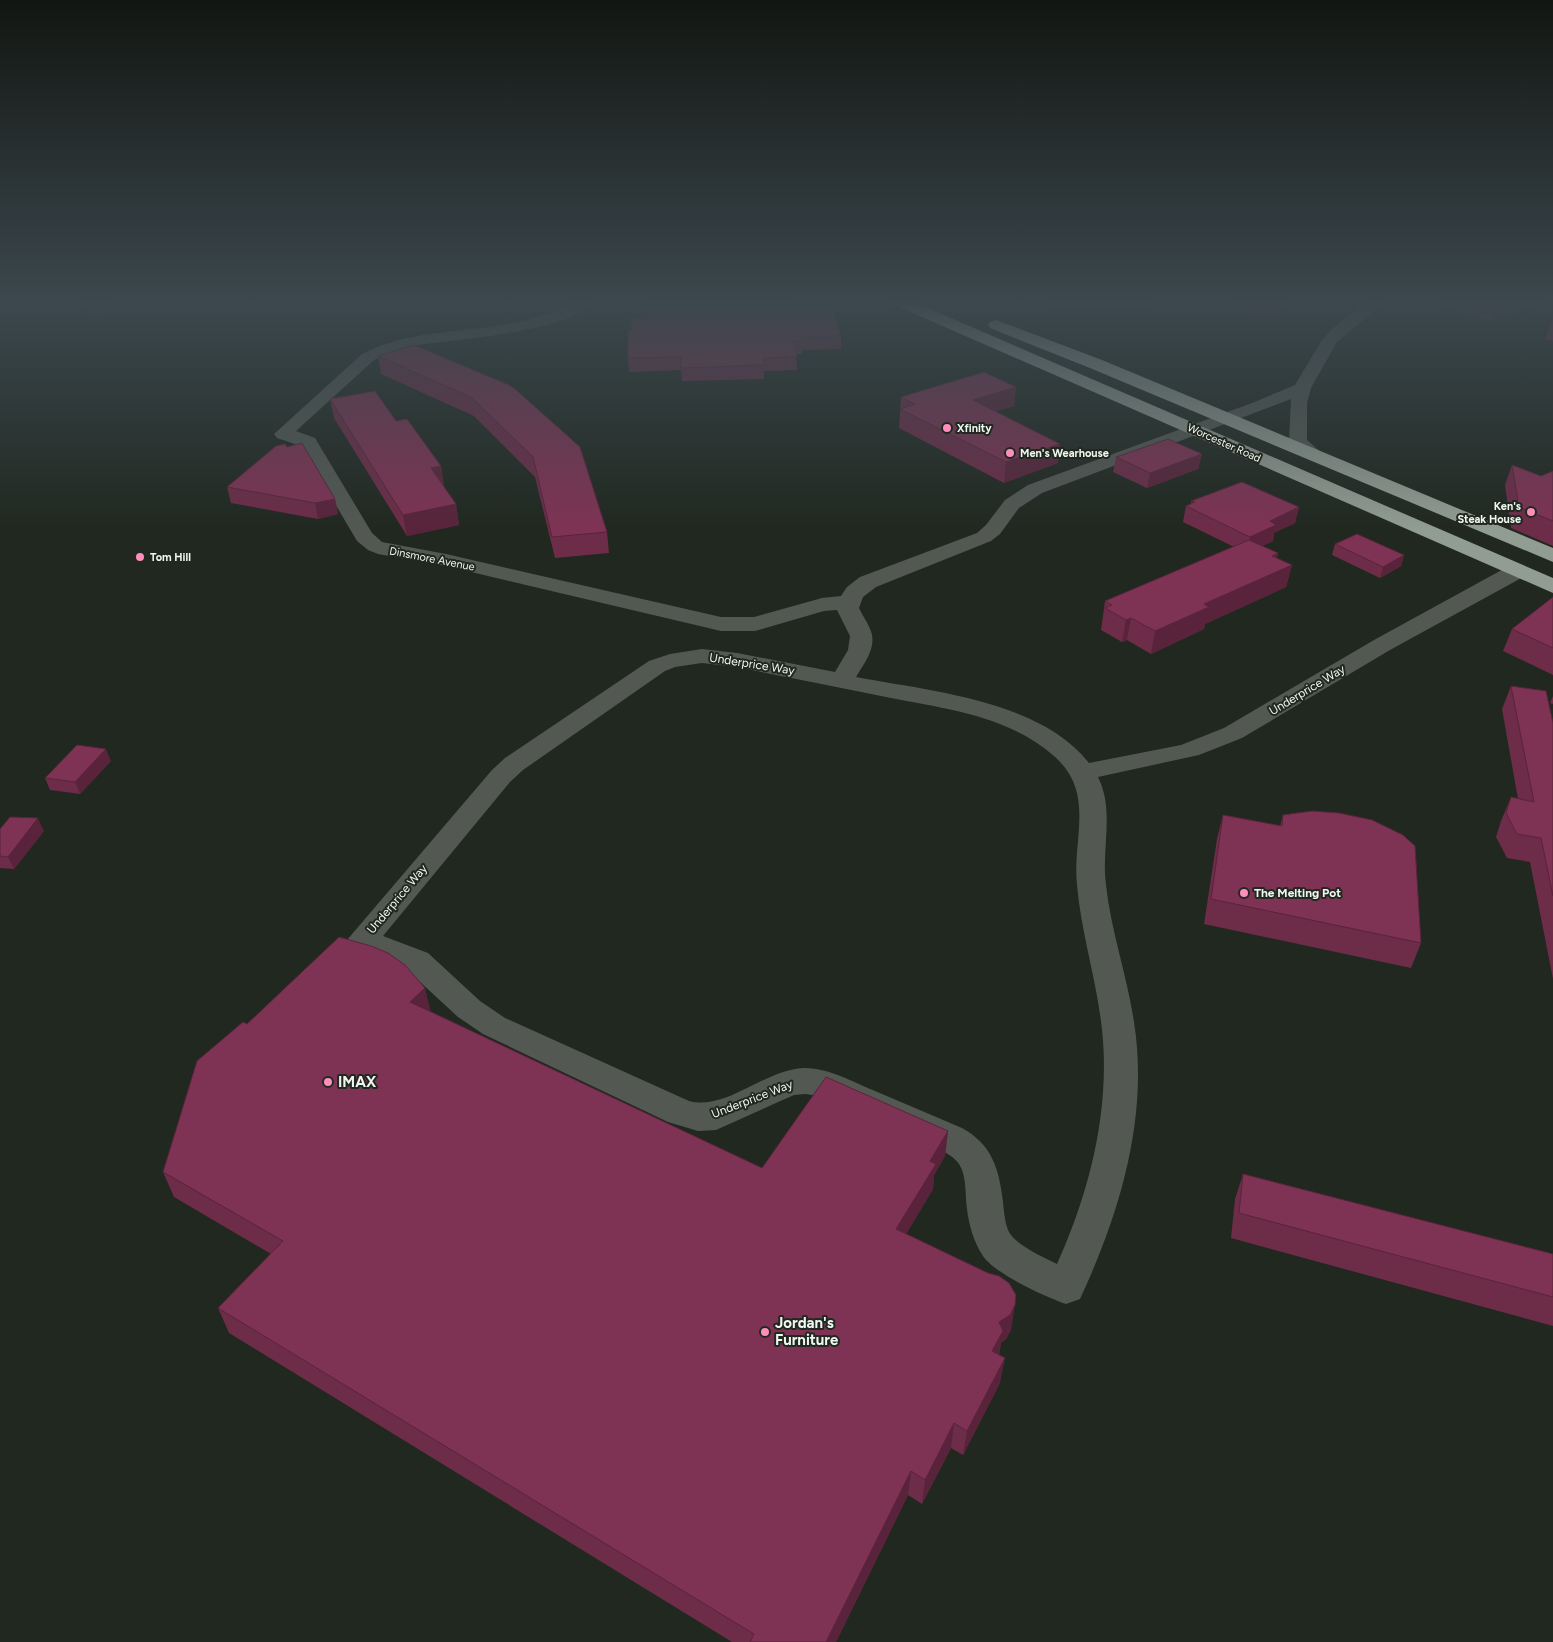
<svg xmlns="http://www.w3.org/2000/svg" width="1553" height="1642" font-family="Figtree,sans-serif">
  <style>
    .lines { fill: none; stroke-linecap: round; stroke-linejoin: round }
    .minor { fill: #535853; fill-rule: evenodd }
    .highway { fill: #919c92; fill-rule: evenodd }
    .wall { fill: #6d2c48 }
    .shaded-wall { fill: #59243b }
    .building { fill: #7f3354; stroke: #59243b }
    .poi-dot { fill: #ff8ebb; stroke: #202820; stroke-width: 2 }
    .labels { text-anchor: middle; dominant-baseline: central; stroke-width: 4; stroke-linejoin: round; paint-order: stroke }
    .far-poi-label { font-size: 11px; font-weight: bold; fill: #f0f6f0; stroke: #202820; text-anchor: start }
    .far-street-label { font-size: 11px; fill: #f0f6f0; stroke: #202820 }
    .street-label { font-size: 12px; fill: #f0f6f0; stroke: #202820 }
    .poi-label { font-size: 12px; font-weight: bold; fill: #f0f6f0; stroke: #202820; text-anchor: start }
    .near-poi-label { font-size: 15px; font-weight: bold; fill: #f0f6f0; stroke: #202820; text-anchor: start }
  </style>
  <rect width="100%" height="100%" fill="#202820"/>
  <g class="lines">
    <!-- minor -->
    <path class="minor" d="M 576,300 L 588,300 L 590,303 C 568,334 444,339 406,347 C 394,350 384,355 374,360 L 296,431 L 315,438 L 372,533 L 382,542 L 446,554 L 721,617 L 754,617 L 822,598 L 841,596 L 847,587 L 860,577 L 977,533 L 986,525 L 1005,500 L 1028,485 L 1252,403 L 1295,385 L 1322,340 L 1333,328 L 1370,300 L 1387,300 L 1337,342 L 1311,388 L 1307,403 L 1307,440 L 1325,456 L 1323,460 C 1308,464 1297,452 1289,441 L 1291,399 L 1042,493 L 1019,508 L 1000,534 L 991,541 L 876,587 L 863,597 L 859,608 C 862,615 867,621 870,629 C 878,646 865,662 856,677 C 929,691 1040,700 1089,763 L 1181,745 L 1224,728 L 1374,640 L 1509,566 L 1517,565 L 1525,566 L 1528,571 L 1525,576 L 1390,650 L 1242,738 L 1199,755 L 1098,777 C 1115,811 1101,849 1106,885 C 1111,931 1127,975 1134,1022 C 1149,1117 1120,1213 1080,1299 L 1066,1304 C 1046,1297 995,1274 983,1256 C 974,1242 969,1226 967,1209 C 965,1196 967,1176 959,1164 C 953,1156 946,1153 938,1148 L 819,1096 L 805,1094 L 794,1095 L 716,1130 L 698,1131 L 668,1122 L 483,1034 L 458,1017 L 406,969 L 374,955 L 351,947 L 347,940 L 492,770 L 505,758 L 649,661 L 670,654 L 702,649 L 737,653 L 835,672 L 848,650 L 850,636 L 837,610 L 824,611 L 755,631 L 721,631 L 446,566 L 378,554 L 368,550 L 357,541 L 301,446 L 277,438 L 274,434 L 362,354 C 428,319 512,341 576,300 ZM 702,663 L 737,667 C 785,677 833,686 881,696 C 939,708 1007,714 1054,756 C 1096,793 1072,838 1077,885 C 1081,931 1095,975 1101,1021 C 1112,1103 1091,1189 1057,1264 C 1045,1258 1016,1245 1009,1232 C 1005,1224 1004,1212 1003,1202 C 999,1170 993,1145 962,1128 C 933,1116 904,1103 875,1091 C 853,1082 827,1067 803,1068 C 764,1070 726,1111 689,1101 L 505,1018 L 480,1001 L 428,953 L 383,936 L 510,782 L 523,770 L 665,671 L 675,667 Z"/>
    <!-- highway -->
    <path class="highway" d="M 888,300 L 909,300 L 1553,578 L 1553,593 L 890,303 Z
      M 996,320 L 1102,360 L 1553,548 L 1553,562 L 1090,368 L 990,328 L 988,325 L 990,322 Z"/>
  </g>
  <!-- wall -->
  <path class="wall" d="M 78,300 L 114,300 L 117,311 L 92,315 L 88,307 L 82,308 Z
    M 1046,300 L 1154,300 L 1153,310 L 1047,307 Z
    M 1235,300 L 1288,300 L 1274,316 L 1233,310 Z
    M 1428,300 L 1548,300 L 1490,321 Z
    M 789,308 L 796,312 L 841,336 L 841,349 L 802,350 L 802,354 L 796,354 L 797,370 L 764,371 L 764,379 L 682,381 L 681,370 L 629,372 L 628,358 L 631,330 L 647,319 Z
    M 1553,320 L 1553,341 L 1545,339 L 1551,321 Z
    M 378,356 L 509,385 L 607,532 L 609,553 L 555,558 L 535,477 L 474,416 L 381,374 Z
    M 1016,387 L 1014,406 L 995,411 L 1058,463 L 1004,483 L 899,428 L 901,397 Z
    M 330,399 L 396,421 L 441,466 L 444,487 L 456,504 L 459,525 L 407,536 L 334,418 Z
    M 1202,454 L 1198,469 L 1147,488 L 1113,472 L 1116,457 Z
    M 1512,465 L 1541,476 L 1553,471 L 1553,546 L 1511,528 L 1505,485 Z
    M 227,487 L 335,499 L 338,514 L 318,519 L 231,503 Z
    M 1191,501 L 1299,507 L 1295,523 L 1274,533 L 1273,541 L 1262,546 L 1278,553 L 1277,558 L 1292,565 L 1286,587 L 1205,624 L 1204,629 L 1151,654 L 1127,640 L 1122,642 L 1101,630 L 1105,601 L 1234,547 L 1183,522 L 1186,506 L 1191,504 Z
    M 1335,544 L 1404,555 L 1401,566 L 1380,578 L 1332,555 Z
    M 1553,597 L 1553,675 L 1503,651 L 1512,629 Z
    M 1511,686 L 1553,723 L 1553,979 L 1530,862 L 1507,858 L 1496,837 L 1501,821 L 1511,797 L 1518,799 L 1502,709 Z
    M 1553,696 L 1553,704 L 1550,703 Z
    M 111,761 L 80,794 L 50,790 L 45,778 Z
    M 1223,815 L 1280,826 L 1283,815 L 1421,943 L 1411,968 L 1204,924 L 1217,839 Z
    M 0,829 L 44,831 L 14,869 L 0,868 Z
    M 431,1012 L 762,1168 L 948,1131 L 945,1156 L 934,1175 L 933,1189 L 906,1234 L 1011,1330 L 1006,1339 L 1001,1343 L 999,1355 L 1000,1383 L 963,1455 L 951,1448 L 922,1504 L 908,1495 L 836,1642 L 732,1642 L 229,1333 L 218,1308 L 271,1254 L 174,1197 L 163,1172 L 247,1024 Z
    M 1243,1174 L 1553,1254 L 1553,1326 L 1231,1238 L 1235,1199 Z"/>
  <!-- shaded-wall -->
  <path class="shaded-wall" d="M 80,300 L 85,300 L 88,307 L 82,308 Z
    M 1279,300 L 1288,300 L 1274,316 L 1277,303 Z
    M 1503,300 L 1548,300 L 1490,321 L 1496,303 Z
    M 115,302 L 117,311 L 92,315 L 90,306 Z
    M 1016,387 L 1014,406 L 971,419 L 973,400 Z
    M 1060,444 L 1058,463 L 1004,483 L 1006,462 Z
    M 1202,454 L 1198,469 L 1147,488 L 1150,473 Z
    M 441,466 L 444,486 L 434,489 L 431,468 Z
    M 335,499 L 338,514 L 318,519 L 315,503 Z
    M 456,504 L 459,525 L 407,536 L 403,515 Z
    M 1299,507 L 1295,523 L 1274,533 L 1273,541 L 1247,553 L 1250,537 L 1270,521 Z
    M 1278,553 L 1273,573 L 1292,565 L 1286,587 L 1205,624 L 1204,629 L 1151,654 L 1155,631 L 1204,604 L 1272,556 Z
    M 1404,555 L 1401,566 L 1380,578 L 1383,567 Z
    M 1131,618 L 1127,640 L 1122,642 L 1126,620 Z
    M 106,749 L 111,761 L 80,794 L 75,782 Z
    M 38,818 L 44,831 L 14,869 L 8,857 Z
    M 425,988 L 431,1013 L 410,1002 Z
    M 948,1131 L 945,1156 L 934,1175 L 933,1189 L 894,1255 L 896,1229 L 930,1161 Z
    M 1015,1305 L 1011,1330 L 1006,1339 L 1001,1343 L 999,1356 L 992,1351 L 999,1322 Z
    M 1005,1358 L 1000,1383 L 963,1455 L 967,1431 Z
    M 954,1423 L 951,1448 L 922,1504 L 925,1480 Z
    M 911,1471 L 908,1495 L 836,1642 L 826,1642 Z"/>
  <!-- building -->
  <path class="building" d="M 86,300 L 114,300 L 115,302 L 90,306 Z
    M 648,300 L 788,300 L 789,308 L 795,308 L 796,312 L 834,311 L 841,336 L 801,337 L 802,340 L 793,341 L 797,357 L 763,358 L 764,365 L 681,368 L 681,357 L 628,358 L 628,330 L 631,330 L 631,319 L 647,319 Z
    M 1260,300 L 1279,300 L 1277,303 Z
    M 1487,300 L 1503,300 L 1496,303 Z
    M 414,345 L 509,385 L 515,389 L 580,447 L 607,532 L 552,537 L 533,457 L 471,397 L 378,356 Z
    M 984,372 L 1016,387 L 973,400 L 1060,444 L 1006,462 L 900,409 L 915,404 L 901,397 Z
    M 375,391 L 396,421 L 407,419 L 441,466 L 431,468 L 456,504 L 403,515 L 330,399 Z
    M 1168,439 L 1202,454 L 1150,473 L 1116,457 Z
    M 302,443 L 335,499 L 315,503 L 227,487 L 276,446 L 285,444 L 287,447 Z
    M 1512,465 L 1541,476 L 1553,471 L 1553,521 L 1519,507 Z
    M 1242,482 L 1299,507 L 1270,521 L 1276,525 L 1250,537 L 1186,506 L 1195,502 L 1191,501 Z
    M 1357,534 L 1404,555 L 1383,567 L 1335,544 Z
    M 1249,540 L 1278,553 L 1272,556 L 1292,565 L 1204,604 L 1209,607 L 1155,631 L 1131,618 L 1126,620 L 1105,608 L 1112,605 L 1105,601 Z
    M 1553,597 L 1553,648 L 1512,629 Z
    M 1511,686 L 1546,691 L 1553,723 L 1553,896 L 1541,838 L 1517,834 L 1506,813 L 1511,797 L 1534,802 Z
    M 77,745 L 106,749 L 75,782 L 45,778 Z
    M 1312,811 L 1339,813 L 1372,820 L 1403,835 L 1415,846 L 1421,943 L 1211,899 L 1223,815 L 1282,826 L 1283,815 Z
    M 10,817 L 38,818 L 8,857 L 0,856 L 0,829 Z
    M 339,937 L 371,946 L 388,953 L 405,965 L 425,988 L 410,1002 L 762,1168 L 826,1077 L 948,1131 L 930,1161 L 936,1164 L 896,1229 L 988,1273 L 999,1276 L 1009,1283 L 1016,1295 L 1015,1305 L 1010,1315 L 999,1322 L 1003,1331 L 992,1351 L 1005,1358 L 967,1431 L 954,1423 L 925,1480 L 911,1471 L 826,1642 L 750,1642 L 754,1634 L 218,1308 L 283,1241 L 163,1172 L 197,1061 L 243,1022 L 247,1024 Z
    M 1243,1174 L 1553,1254 L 1553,1297 L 1239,1213 Z"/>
  <!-- sky -->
  <linearGradient id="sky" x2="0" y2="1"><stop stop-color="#121612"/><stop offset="0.57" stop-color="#3c484e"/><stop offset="1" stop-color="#3c484e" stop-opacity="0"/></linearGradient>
  <rect width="1553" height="530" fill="url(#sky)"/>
  <!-- markers -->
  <g class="poi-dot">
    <circle cx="947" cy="428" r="5"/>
    <circle cx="1010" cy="453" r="5"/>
    <circle cx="1531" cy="512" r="5"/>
    <circle cx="140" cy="557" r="5"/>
    <circle cx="1244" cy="893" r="5"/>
    <circle cx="328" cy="1082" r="5"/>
    <circle cx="765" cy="1332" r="5"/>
  </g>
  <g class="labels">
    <!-- far-poi labels -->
    <g class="far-poi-label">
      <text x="957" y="428">Xfinity</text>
      <text x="1020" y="453">Men's Wearhouse</text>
      <text x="1521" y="506" text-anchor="end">Ken's<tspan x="1521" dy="13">Steak House</tspan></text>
      <text x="150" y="557">Tom Hill</text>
    </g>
    <!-- far-street labels -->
    <g class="far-street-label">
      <text transform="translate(1224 443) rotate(24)">Worcester Road</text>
      <text transform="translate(432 559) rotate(11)">Dinsmore Avenue</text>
    </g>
    <!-- street labels -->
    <g class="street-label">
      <text transform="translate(752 664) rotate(9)">Underprice Way</text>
      <text transform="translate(1307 690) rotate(-31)">Underprice Way</text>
      <text transform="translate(397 899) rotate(-50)">Underprice Way</text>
      <text transform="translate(752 1099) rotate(-21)">Underprice Way</text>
    </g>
    <!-- poi labels -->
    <g class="poi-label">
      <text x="1254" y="893">The Melting Pot</text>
    </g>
    <!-- near-poi labels -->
    <g class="near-poi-label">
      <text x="338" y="1082">IMAX</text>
      <text x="775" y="1323">Jordan's<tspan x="775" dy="17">Furniture</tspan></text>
    </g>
  </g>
</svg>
